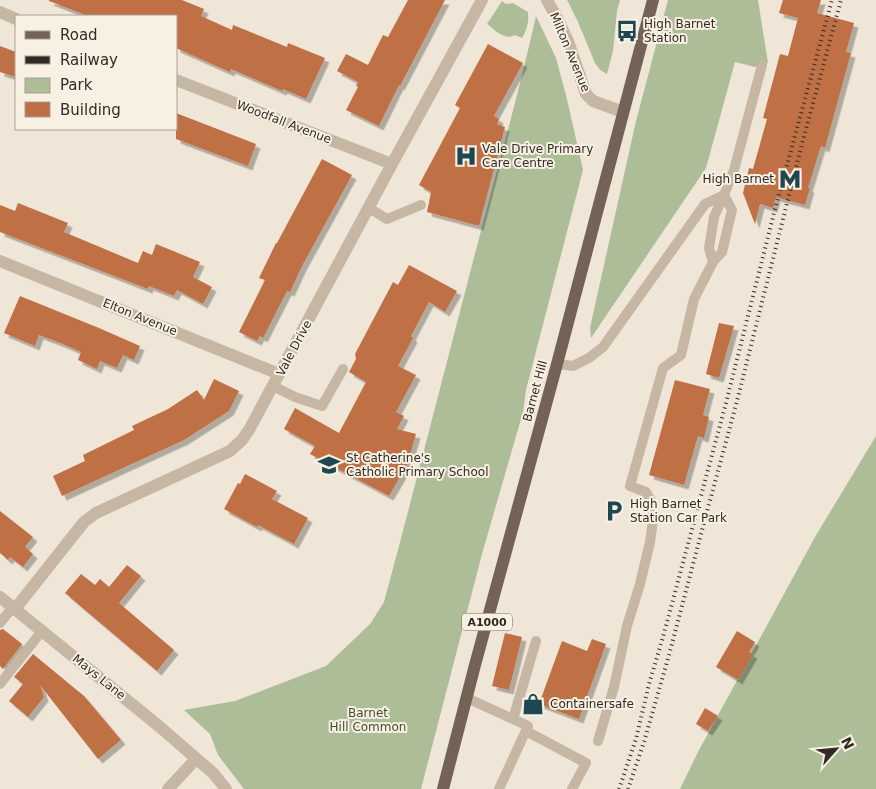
<svg xmlns="http://www.w3.org/2000/svg" width="876" height="789" font-family="'DejaVu Sans',sans-serif">
  <style>
    .green { fill: #adbd98 }
    .building { fill: #bf6f45; filter: url(#shadow) }
    .lines { fill: none; stroke-linecap: round; stroke-linejoin: round }
    .service { stroke: #c6b7a4; stroke-width: 10 }
    .minor { stroke: #c6b7a4; stroke-width: 12 }
    .tertiary { stroke: #c6b7a4; stroke-width: 12 }
    .primary { stroke: #736357; stroke-width: 12 }
    .rail { stroke: #322b25; stroke-width: 4; stroke-dasharray: 1 4; stroke-linecap: butt }
    .labels { text-anchor: middle; dominant-baseline: central; stroke-width: 4; stroke-linejoin: round; paint-order: stroke }
    .shield { fill: #f7f0e3; stroke: #6d665e; stroke-width: 1 }
    .shield-label { font-size: 11px; font-weight: bold; fill: #322b25 }
    .poi-label { font-size: 12px; fill: #322b25; stroke: #f7f0e3; text-anchor: start }
    .street-label { font-size: 12px; fill: #322b25; stroke: #f7f0e3 }
    .park-label { font-size: 12px; fill: #3e4f2b; stroke: #f7f0e3 }
  </style>
  <defs>
    <filter id="shadow"><feDropShadow dx="4.5" dy="4.5" stdDeviation="0" flood-color="#0004"/></filter>
  </defs>
  <rect width="100%" height="100%" fill="#efe6d7"/>
  <!-- green -->
  <path class="green" d="M 567,0 L 620,0 L 617,11 L 613,51 L 607,74 L 600,70 L 595,63 L 578,22 Z
    M 668,0 L 758,0 L 768,63 L 755,67 L 735,62 L 706,168 L 591,338 L 590,328 L 636,121 Z
    M 502,1 L 506,4 L 513,3 L 528,12 C 529,22 527,30 522,38 L 515,35 C 505,41 495,30 487,24 Z
    M 536,16 L 556,58 L 566,95 L 583,170 L 526,390 L 523,412 L 482,554 L 421,789 L 244,789 L 218,755 L 210,734 L 184,710 L 235,701 L 326,666 L 370,624 L 384,602 C 414,491 442,380 471,269 C 493,184 517,101 536,16 Z
    M 876,436 L 876,789 L 680,789 L 698,752 L 815,537 Z"/>
  <!-- building -->
  <path class="building" d="M 49,0 L 182,0 L 204,9 L 201,16 L 232,30 L 233,25 L 287,47 L 288,43 L 325,58 L 306,99 L 283,89 L 282,91 L 231,69 L 230,72 L 176,48 L 176,16 L 88,16 L 49,1 Z
    M 408,0 L 445,0 L 400,86 L 399,85 L 379,126 L 346,110 L 358,87 L 356,86 L 358,82 L 337,71 L 346,54 L 368,65 L 383,35 L 388,37 Z
    M 783,0 L 821,0 L 817,13 L 854,23 L 846,52 L 851,53 L 825,148 L 821,146 L 808,188 L 810,188 L 805,205 L 776,197 L 773,208 L 760,204 L 755,224 L 743,193 L 749,168 L 753,169 L 767,119 L 763,118 L 780,54 L 788,56 L 798,18 L 779,13 Z
    M 488,44 L 523,63 L 494,116 L 499,119 L 497,124 L 505,127 L 479,226 L 427,212 L 431,192 L 419,185 L 460,108 L 455,105 Z
    M 0,46 L 16,52 L 16,77 L 0,72 Z
    M 176,113 L 256,144 L 248,166 L 176,139 Z
    M 322,159 L 352,175 L 302,266 L 290,292 L 287,291 L 263,338 L 260,336 L 257,341 L 239,332 L 265,280 L 259,278 L 276,243 L 277,243 Z
    M 18,203 L 68,223 L 64,232 L 138,263 L 143,251 L 152,255 L 156,244 L 200,262 L 193,277 L 212,287 L 203,304 L 177,290 L 174,296 L 149,286 L 148,289 L 0,232 L 0,205 L 15,211 Z
    M 409,265 L 457,291 L 445,312 L 429,302 L 411,336 L 413,338 L 398,366 L 416,375 L 396,412 L 404,416 L 397,429 L 416,434 L 407,465 L 389,496 L 310,454 L 315,446 L 284,429 L 295,408 L 339,433 L 366,382 L 349,372 L 356,359 L 355,354 L 393,282 L 398,285 Z
    M 20,296 L 99,328 L 140,346 L 134,360 L 123,355 L 117,368 L 100,361 L 97,369 L 78,360 L 81,352 L 63,344 L 39,335 L 35,346 L 4,333 Z
    M 719,323 L 734,326 L 719,378 L 706,374 Z
    M 214,379 L 239,391 L 229,411 L 184,440 L 62,496 L 53,476 L 85,461 L 83,455 L 134,430 L 132,426 L 168,409 L 197,390 L 204,400 Z
    M 675,380 L 710,389 L 703,415 L 709,417 L 704,438 L 698,436 L 684,485 L 649,475 Z
    M 245,474 L 277,491 L 272,499 L 308,518 L 294,544 L 258,525 L 257,527 L 224,509 L 238,483 L 240,484 Z
    M 0,511 L 33,537 L 25,547 L 33,554 L 23,567 L 10,557 L 8,560 L 0,553 Z
    M 127,565 L 141,576 L 119,603 L 174,650 L 157,671 L 65,593 L 81,574 L 95,585 L 100,579 L 109,587 Z
    M 3,629 L 22,644 L 3,669 L 0,666 L 0,630 Z
    M 737,631 L 755,642 L 749,652 L 753,654 L 738,680 L 716,667 Z
    M 505,633 L 522,637 L 509,690 L 492,686 Z
    M 592,639 L 606,644 L 579,719 L 539,704 L 562,641 L 587,651 Z
    M 33,654 L 84,696 L 121,740 L 98,759 L 40,685 L 44,697 L 28,717 L 9,701 L 23,684 L 14,677 Z
    M 705,708 L 718,716 L 708,731 L 696,724 Z"/>
  <g class="lines">
    <!-- service -->
    <path class="service" d="M 369,208 L 387,219 L 421,205
      M 713,262 L 709,248 L 714,217 L 724,195
      M 557,364 L 573,366 L 589,358 L 603,347 L 705,204 L 724,195
      M 273,386 L 295,397 L 322,406 L 343,369
      M 0,623 L 13,607
      M 0,684 L 42,631
      M 467,698 L 528,726 L 499,789
      M 513,719 L 536,641
      M 526,731 L 586,763 L 572,789
      M 598,741 L 614,687 L 627,626 L 640,584 L 650,542 L 653,520 L 651,501 L 646,492 L 630,486 L 663,368 L 681,355 L 694,299 L 713,262 L 722,252 L 732,210 L 724,195 L 734,170 L 762,65"/>
    <!-- minor -->
    <path class="minor" d="M 547,0 L 556,16 L 568,41 L 586,94 L 593,101 L 623,112
      M 0,12 L 16,19
      M 176,80 L 392,164
      M 0,261 L 279,374
      M 15,609 L 84,522 L 96,513 L 230,451 L 242,440 L 249,430 L 392,164 L 482,0"/>
    <!-- tertiary -->
    <path class="tertiary" d="M 0,597 L 160,727 L 213,773 L 226,789
      M 168,789 L 196,759"/>
    <!-- primary -->
    <path class="primary" d="M 443,789 L 475,665 L 557,364 L 653,0"/>
    <!-- rail -->
    <path class="rail" d="M 619,789 L 636,739 L 649,684 L 663,637 L 726,403 L 775,209 L 832,0
      M 628,789 L 644,742 L 669,655 L 705,519 L 737,401 L 802,144 L 841,0"/>
  </g>
  <!-- icons -->
  <defs>
    <g id="bus-bare" transform="scale(1.725)"><path d="M-5-6H5V4H4V6H2V4H-2V6H-4V4H-5ZM-3.5-4V0h7V-4ZM-3.5 1.2v1.5H-2V1.2ZM2 1.2v1.5H3.5V1.2Z" fill="#1e4851" stroke="#f7f0e3" stroke-width="2.5" paint-order="stroke"/></g>
    <g id="hospital-bare" transform="scale(1.725)"><path d="M-5-5h3v3.5h4V-5h3V5h-3V1.5h-4V5h-3Z" fill="#1e4851" stroke="#f7f0e3" stroke-width="2.5" paint-order="stroke"/></g>
    <g id="metro-bare" transform="scale(1.725)"><path d="M-5.5 5V-5H-3L0 0L3-5H5.5V5H3V-.5L0 4L-3-.5V5Z" fill="#1e4851" stroke="#f7f0e3" stroke-width="2.5" paint-order="stroke"/></g>
    <g id="school-bare" transform="scale(1.725)"><path d="M0-5L7-2L0 1L-7-2ZM-4 1L0 2.5L4 1V4Q0 6-4 4Z" fill="#1e4851" stroke="#f7f0e3" stroke-width="2.5" paint-order="stroke"/></g>
    <g id="parking-bare" transform="scale(1.725)"><path d="M-3.5-5.5H1a3.5 3.5 0 0 1 0 7H-1V5.5H-3.5ZM-1-3.4V-.6H.8a1.4 1.4 0 0 0 0-2.8Z" fill="#1e4851" stroke="#f7f0e3" stroke-width="2.5" paint-order="stroke"/></g>
    <g id="shop-bare" transform="scale(1.725)"><path d="M-5-2.5h2.3a2.7 3.5 0 0 1 5.4 0H5L5.5 6h-11ZM-1.5-2.5h3a1.5 2.3 0 0 0-3 0Z" fill="#1e4851" stroke="#f7f0e3" stroke-width="2.5" paint-order="stroke"/></g>
  </defs>
  <g fill-rule="evenodd">
    <use href="#bus-bare" x="627" y="31"/>
    <use href="#hospital-bare" x="466" y="156"/>
    <use href="#metro-bare" x="790" y="179"/>
    <use href="#school-bare" x="329" y="465"/>
    <use href="#parking-bare" x="614" y="511"/>
    <use href="#shop-bare" x="533" y="704"/>
  </g>
  <g class="labels">
    <!-- shield labels -->
    <rect class="shield" x="462" y="613.5" width="50" height="17" rx="4"/>
    <g class="shield-label">
      <text x="487" y="622">A1000</text>
    </g>
    <!-- poi labels -->
    <g class="poi-label">
      <text x="644" y="24">High Barnet<tspan x="644" dy="14">Station</tspan></text>
      <text x="482" y="149">Vale Drive Primary<tspan x="482" dy="14">Care Centre</tspan></text>
      <text x="774" y="179" text-anchor="end">High Barnet</text>
      <text x="346" y="458">St Catherine's<tspan x="346" dy="14">Catholic Primary School</tspan></text>
      <text x="630" y="504">High Barnet<tspan x="630" dy="14">Station Car Park</tspan></text>
      <text x="550" y="704">Containersafe</text>
    </g>
    <!-- street labels -->
    <g class="street-label">
      <text transform="translate(570 52) rotate(67)">Milton Avenue</text>
      <text transform="translate(284 122) rotate(21)">Woodfall Avenue</text>
      <text transform="translate(140 317) rotate(22)">Elton Avenue</text>
      <text transform="translate(294 348) rotate(-62)">Vale Drive</text>
      <text transform="translate(535 391) rotate(-75)">Barnet Hill</text>
      <text transform="translate(99 677) rotate(39)">Mays Lane</text>
    </g>
    <!-- park labels -->
    <g class="park-label">
      <text x="368" y="713">Barnet<tspan x="368" dy="14">Hill Common</tspan></text>
    </g>
  </g>
  <!-- legend -->
  <rect x="15" y="15" width="162" height="115" fill="#f7f0e3" stroke="#a8a197"/>
  <rect x="25" y="31" width="25" height="8" fill="#736357" stroke="#a8a197"/>
  <text x="60" y="40" font-size="15" fill="#322b25">Road</text>
  <rect x="25" y="56" width="25" height="8" fill="#322b25" stroke="#a8a197"/>
  <text x="60" y="65" font-size="15" fill="#322b25">Railway</text>
  <rect x="25" y="78" width="25" height="15" fill="#adbd98" stroke="#a8a197"/>
  <text x="60" y="90" font-size="15" fill="#322b25">Park</text>
  <rect x="25" y="102" width="25" height="15" fill="#bf6f45" stroke="#a8a197"/>
  <text x="60" y="115" font-size="15" fill="#322b25">Building</text>
  <!-- north arrow -->
  <g transform="translate(836 749) rotate(63)" stroke="#f7f0e3" stroke-width="4" paint-order="stroke">
  <path d="M0-4L9 19L0 12L-9 19Z" fill="#322b25"/>
  <text y="-8" font-size="14" font-weight="bold" text-anchor="middle" fill="#322b25">N</text>
  </g>
</svg>
